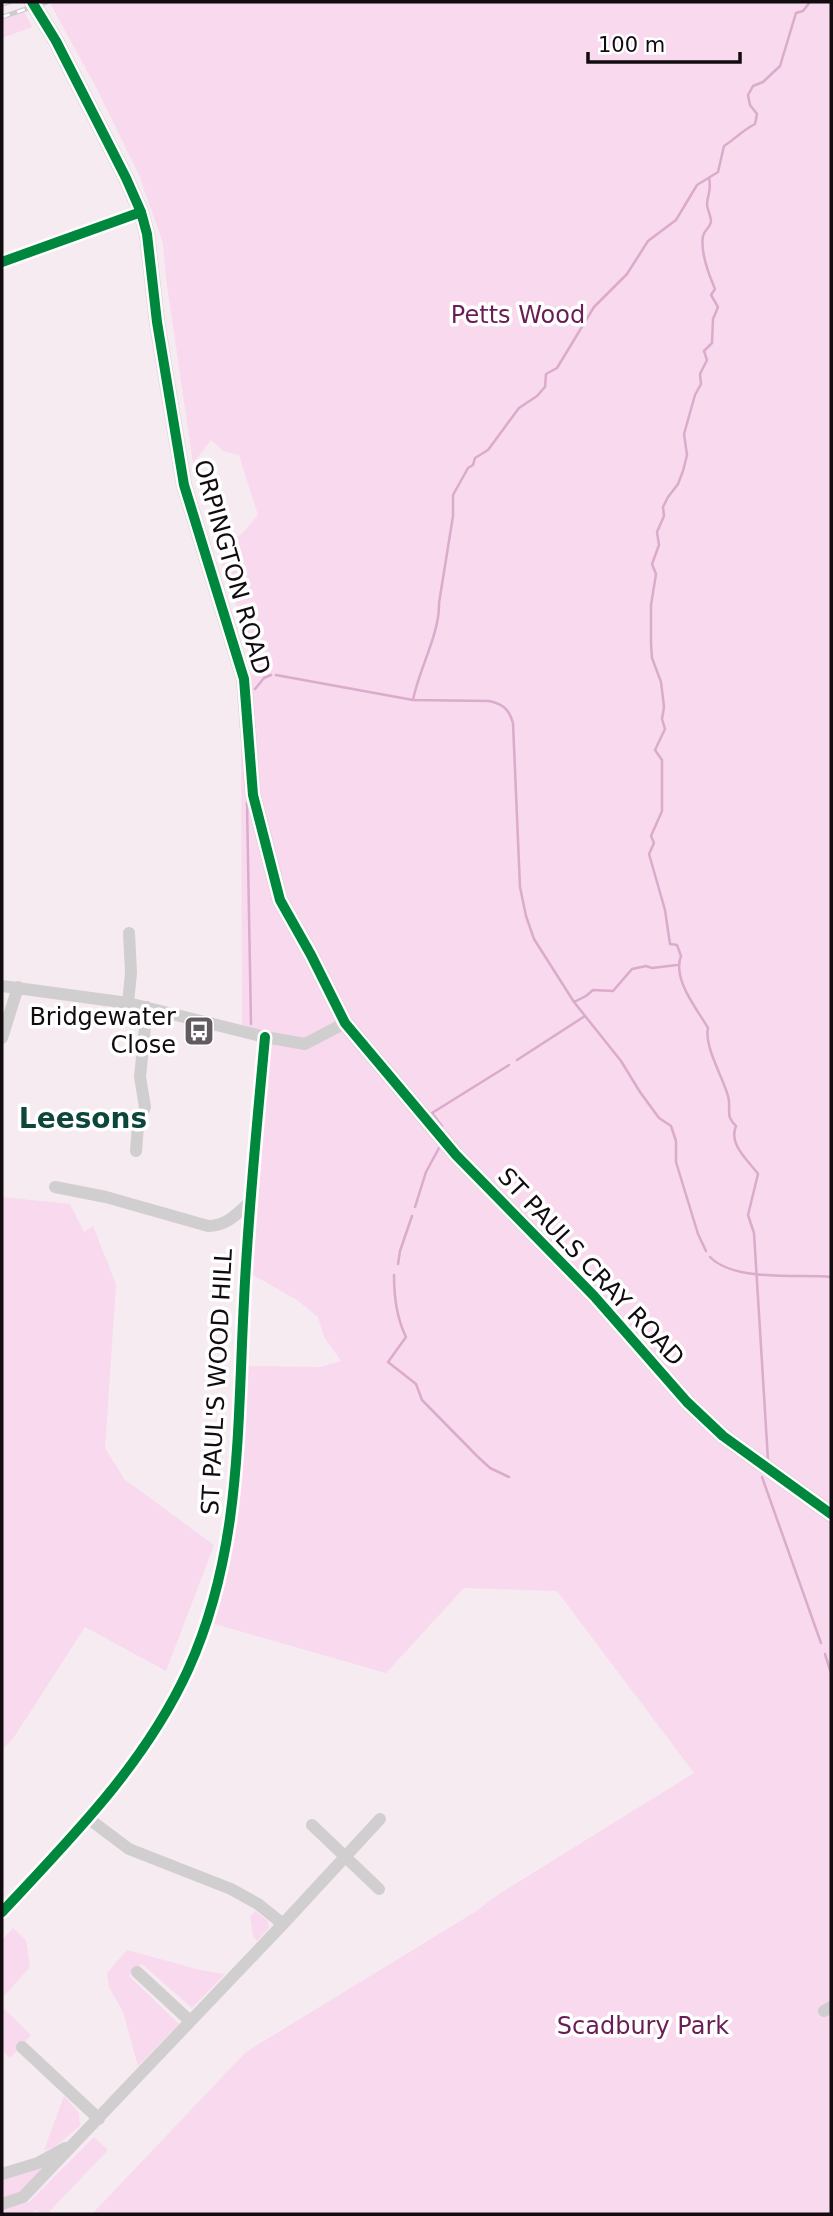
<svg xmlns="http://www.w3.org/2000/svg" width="833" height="2216" font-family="'DejaVu Sans',sans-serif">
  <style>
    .green { fill: #f9d9ed }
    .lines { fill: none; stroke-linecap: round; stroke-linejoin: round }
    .stream { stroke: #daabca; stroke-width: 2.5 }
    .minor { stroke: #d1ced0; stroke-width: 12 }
    .major { stroke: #d1ced0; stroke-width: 16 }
    .rail-casing { stroke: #cdcbcc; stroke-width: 5 }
    .rail { stroke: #fff; stroke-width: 2.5; stroke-dasharray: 8; stroke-linecap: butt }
    .cycleway-casing { stroke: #fff; stroke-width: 15 }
    .cycleway { stroke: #00873e; stroke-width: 10 }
    .labels { text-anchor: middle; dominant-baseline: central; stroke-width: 7; stroke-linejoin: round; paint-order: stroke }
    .park-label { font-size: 24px; fill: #681d54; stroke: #fff }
    .street-label { font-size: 24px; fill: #120c10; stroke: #fff }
    .poi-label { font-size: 24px; fill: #120c10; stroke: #fff; text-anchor: end }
    .quarter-label { font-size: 28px; font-weight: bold; fill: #0d463b; stroke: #fff }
  </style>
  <rect width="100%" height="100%" fill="#f5ebf1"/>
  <!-- green -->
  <path class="green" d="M 55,2 L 831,2 L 831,2214 L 92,2214 L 246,2052 L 475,1912 L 496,1896 L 694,1773 L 557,1591 L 464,1588 L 386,1673 L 211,1623 C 217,1604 224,1585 228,1566 C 244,1501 243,1432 245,1366 L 320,1367 L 341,1361 L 324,1337 L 318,1317 L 297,1300 L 253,1275 L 267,1075 L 265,1032 L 242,1025 L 241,746 L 256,744 L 251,662 L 248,652 L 250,651 L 249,641 L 216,546 L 242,534 L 258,515 L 239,455 L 223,451 L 211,440 L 193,463 L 166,278 L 163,243 L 139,175 L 97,89 L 50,3 Z
    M 24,12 L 32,27 L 2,38 L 2,20 Z
    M 2,1197 L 70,1204 L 84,1232 L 93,1226 L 116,1284 L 105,1448 L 124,1479 L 214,1545 L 166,1671 L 85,1627 L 14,1737 L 2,1750 Z
    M 255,1911 L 268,1921 L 269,1928 L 257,1941 L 253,1936 L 250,1917 Z
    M 13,1928 L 26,1940 L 30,1967 L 2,1998 L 2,1940 Z
    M 127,1950 L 200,1970 L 225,1974 L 192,2008 L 142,1964 L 129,1976 L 179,2024 L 138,2066 L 123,2012 L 109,1987 L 107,1973 Z
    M 2,2007 L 31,2035 L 10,2058 L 2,2050 Z
    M 64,2096 L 79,2113 L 80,2126 L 53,2148 L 44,2150 Z
    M 94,2137 L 108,2150 L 47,2214 L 42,2214 L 36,2210 L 31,2214 L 2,2214 L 2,2210 L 29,2202 Z
    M 55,2160 L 21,2193 L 2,2199 L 2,2176 Z"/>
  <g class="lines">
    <!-- stream -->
    <path class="stream" d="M 709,178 C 712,192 707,194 707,205 C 708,211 711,216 711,222 C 710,228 704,230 703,236 C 700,252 709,275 715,289 L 711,295 L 718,307 L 713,319 L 712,343 L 704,351 L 707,360 L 700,374 L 701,384 L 695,395 L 684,434 L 687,455 L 683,471 L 678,484 L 668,497 L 663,507 L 664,516 L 657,532 L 659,545 L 652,564 L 656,574 L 651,605 L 651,644 L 652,658 L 661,682 L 664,707 L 662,719 L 665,729 L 655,750 L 662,760 L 662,811 L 651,836 L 654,843 L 649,854 L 665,910 L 670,944 L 677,945 L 681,956 C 672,979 697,1009 708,1028 C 704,1047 723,1077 728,1096 C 732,1110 724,1114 736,1126 C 728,1144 748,1160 758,1174 L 748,1215 L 754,1233 L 768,1460
      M 276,675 L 413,700 L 489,701 C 503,704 509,709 513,723 L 520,887 L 526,916 L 534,939 L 574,1002 L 621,1061 L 640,1092 L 659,1118 L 671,1126 L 676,1141 L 676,1162 L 698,1234 L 706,1251
      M 255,689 L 264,678 L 271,675
      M 413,700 C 419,669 440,633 439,603 L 453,516 L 453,495 L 468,468 L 473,465 L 475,458 L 488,450 L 519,408 L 537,396 L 545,387 L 546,374 L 557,368 L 594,307 L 627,274 L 648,241 L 676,220 L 697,185 L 718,172 L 724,146 C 735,139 743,130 755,124 L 757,114 L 750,105 L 748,95 L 753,86 L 763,82 L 780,66 L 796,13 L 803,11 L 810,2
      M 247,803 L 251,1024
      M 574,1002 L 586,996 L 593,990 L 613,991 L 632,969 L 646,966 L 652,968 L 677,965
      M 517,1060 L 585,1016
      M 442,1126 L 432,1113 L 509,1065
      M 415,1207 L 426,1172 L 439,1148
      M 710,1257 C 734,1282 798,1274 831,1277
      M 398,1264 L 400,1251 L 412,1216
      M 394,1275 C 394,1296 396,1317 406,1337 L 388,1362 L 416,1384 L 422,1400 L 477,1456 L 490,1468 L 509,1477
      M 762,1477 L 821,1643
      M 825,1654 L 831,1673"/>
    <!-- minor -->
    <path class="minor" d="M 2,262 L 141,212
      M 2,986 L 128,1003 L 265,1037 L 305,1044 L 345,1023
      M 128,1003 L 131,973 L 129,933
      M 2,1038 L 18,987
      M 136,1151 L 138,1126 L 145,1107 L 140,1077 L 147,1007
      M 55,1187 L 106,1197 L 208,1226 C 226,1226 236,1215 249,1203
      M 89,1819 L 129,1849 L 231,1889 L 258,1904 L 283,1924
      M 312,1825 L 379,1889
      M 2,1912 C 71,1838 145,1764 188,1670 C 242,1551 237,1428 244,1301 C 248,1212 257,1125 265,1037
      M 137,1972 L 190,2021
      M 824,2011 L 831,2007
      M 22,2047 L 99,2119
      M 2,2174 L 38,2163 L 65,2148
      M 2,2204 L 23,2197 L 283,1924 L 380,1819"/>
    <!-- major -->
    <path class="major" d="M 32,2 L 56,41 L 126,178 L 141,212 L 147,234 L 157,322 L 184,485 L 244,679 L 253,795 L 280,900 L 311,955 L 345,1023 L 456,1155 L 594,1296 L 687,1402 L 723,1436 L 831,1514"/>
    <!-- rail casing -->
    <g class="rail-casing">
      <path id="rail" d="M 2,4 L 9,2
        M 2,17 L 47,2"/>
    </g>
    <!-- rail -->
    <use href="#rail" class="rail"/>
    <!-- cycleway casing -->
    <g class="cycleway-casing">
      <path id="cycleway" d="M 32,2 L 56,41 L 126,178 L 141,212 L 147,234 L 157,322 L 184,485 L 244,679 L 253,795 L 280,900 L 311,955 L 345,1023 L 456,1155 L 594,1296 L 687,1402 L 723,1436 L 831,1514
        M 2,262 L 141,212
        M 2,1912 C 71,1838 145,1764 188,1670 C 242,1551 237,1428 244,1301 C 248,1212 257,1125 265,1037"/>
    </g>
    <!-- cycleway -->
    <use href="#cycleway" class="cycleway"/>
  </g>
  <!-- icons -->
  <defs>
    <g id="bus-square" transform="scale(1.575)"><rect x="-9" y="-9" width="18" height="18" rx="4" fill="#615a5f" stroke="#fff"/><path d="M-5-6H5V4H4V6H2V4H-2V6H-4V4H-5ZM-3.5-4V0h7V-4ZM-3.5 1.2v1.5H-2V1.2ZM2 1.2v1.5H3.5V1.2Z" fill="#fff"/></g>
  </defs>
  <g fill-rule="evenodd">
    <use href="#bus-square" x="199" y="1031"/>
  </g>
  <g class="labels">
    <!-- park labels -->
    <g class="park-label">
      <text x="518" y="315">Petts Wood</text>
      <text x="643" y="2026">Scadbury Park</text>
    </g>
    <!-- street labels -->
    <g class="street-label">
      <text transform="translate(232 567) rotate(74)">ORPINGTON ROAD</text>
      <text transform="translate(591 1267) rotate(47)">ST PAULS CRAY ROAD</text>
      <text transform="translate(217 1382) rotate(-87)">ST PAUL'S WOOD HILL</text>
    </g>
    <!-- poi labels -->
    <g class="poi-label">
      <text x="176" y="1017">Bridgewater<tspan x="176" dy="28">Close</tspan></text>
    </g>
    <!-- quarter labels -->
    <g class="quarter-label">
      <text x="83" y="1118">Leesons</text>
    </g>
  </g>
  <!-- border -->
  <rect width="833" height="2216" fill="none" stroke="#120c10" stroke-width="7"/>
  <!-- scale -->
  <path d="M588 52v10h152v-10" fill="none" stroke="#120c10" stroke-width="3.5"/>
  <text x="598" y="52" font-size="21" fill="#120c10" stroke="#ffffff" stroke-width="5" paint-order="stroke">100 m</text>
</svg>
